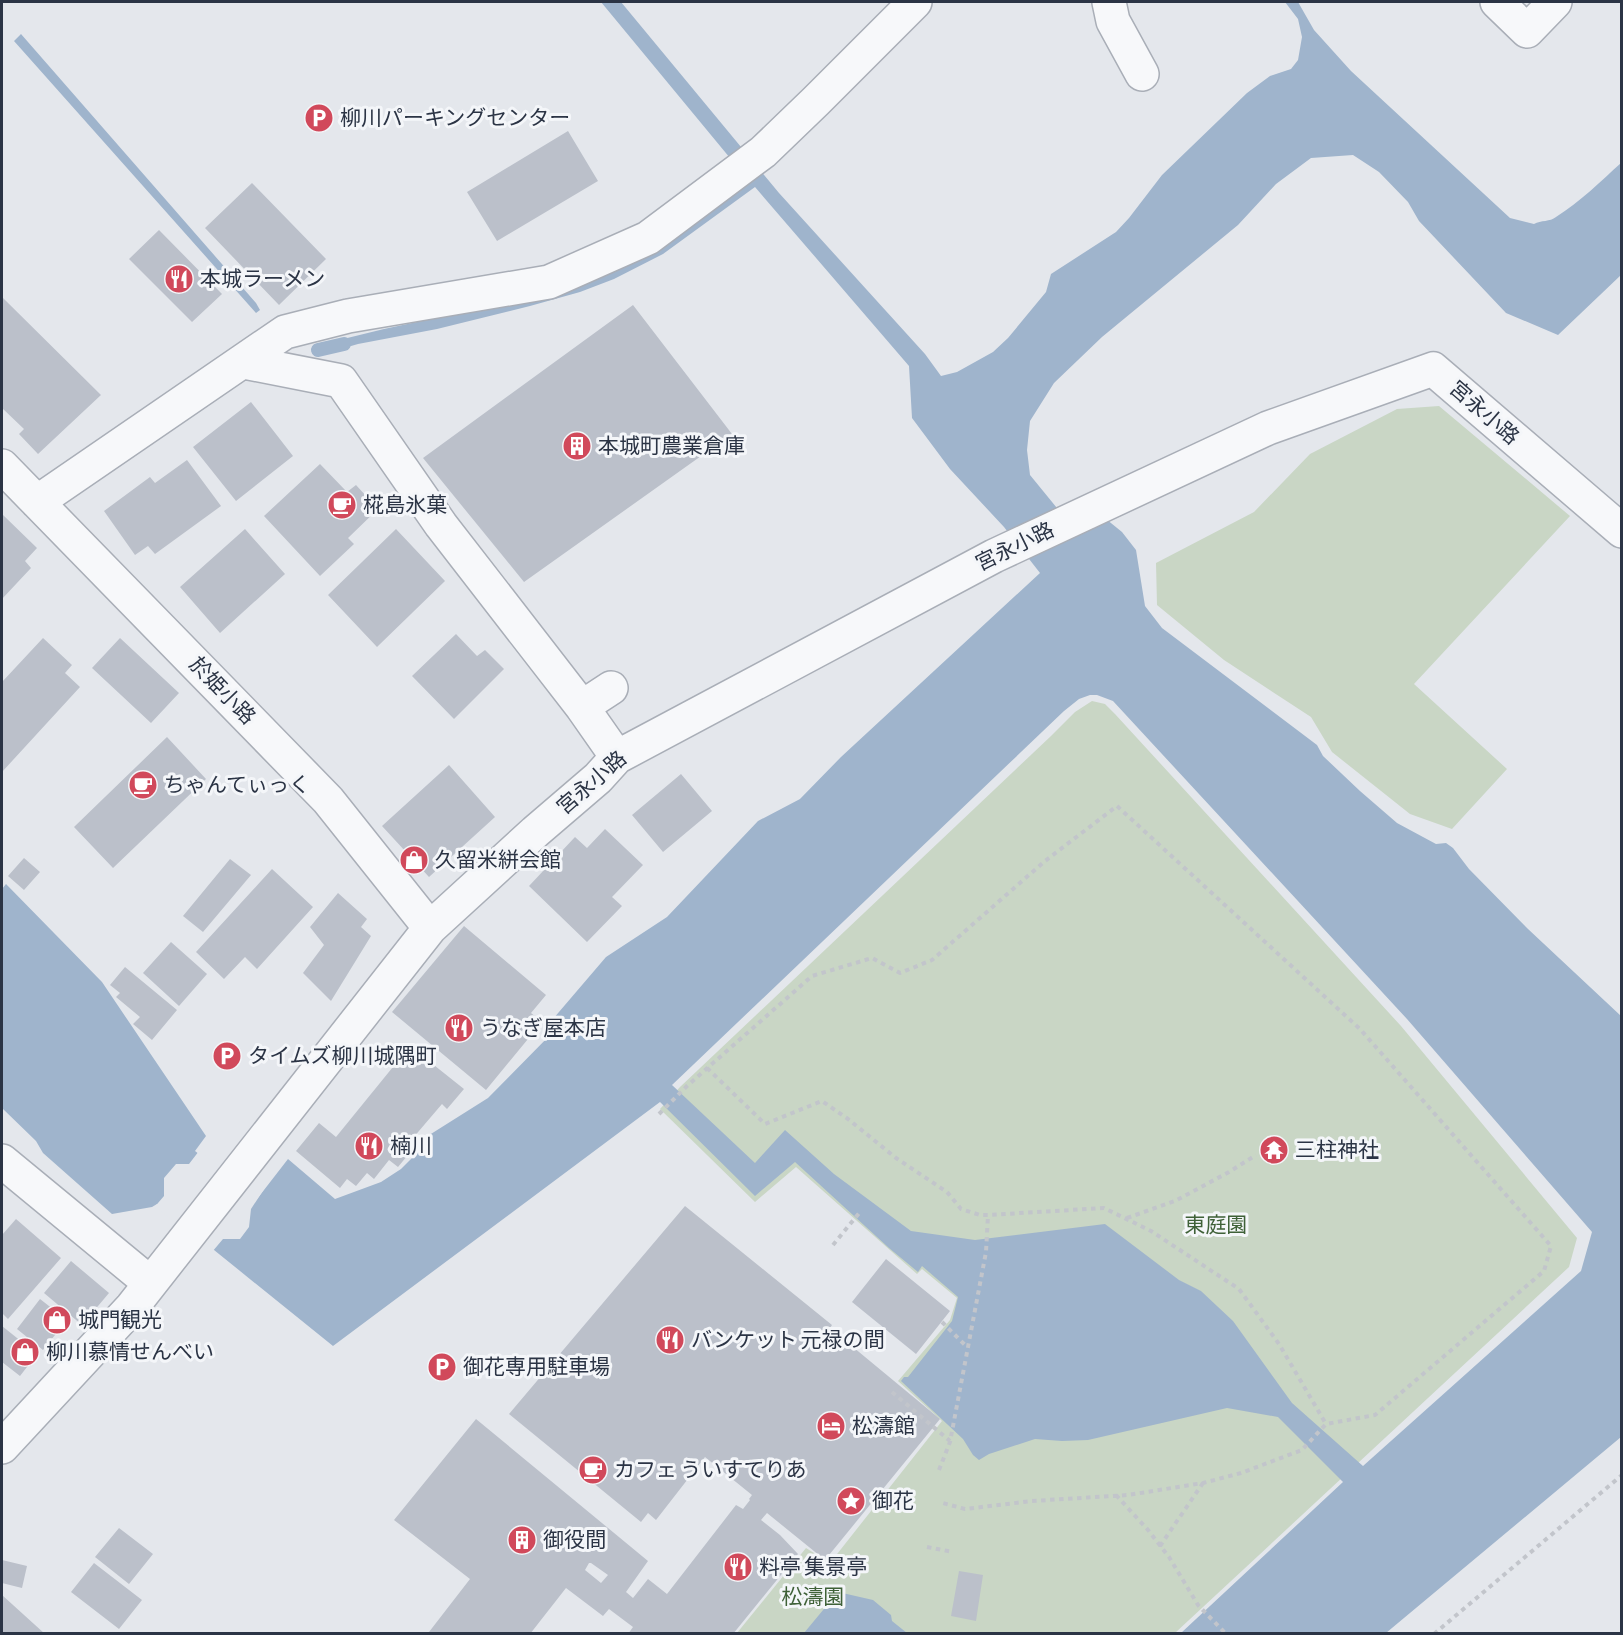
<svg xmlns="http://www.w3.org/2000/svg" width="1623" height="1635" font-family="'Sofia Sans Condensed','Noto Sans JP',sans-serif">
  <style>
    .green { fill: #c9d6c5 }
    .water { fill: #9fb4cc; fill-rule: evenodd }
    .pier { fill: #e4e7ec }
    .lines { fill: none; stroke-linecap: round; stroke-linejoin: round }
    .stream { stroke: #9fb4cc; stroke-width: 14 }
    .building { fill: #bbc0ca; fill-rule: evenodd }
    .minor-casing { stroke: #a9aeb7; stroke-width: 36 }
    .path { stroke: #c2c5cb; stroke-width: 4; stroke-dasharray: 4.5 4.5; stroke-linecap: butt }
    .minor { stroke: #f7f8fa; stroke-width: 33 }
    .labels { text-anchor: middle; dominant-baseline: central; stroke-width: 6; stroke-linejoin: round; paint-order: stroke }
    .poi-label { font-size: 21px; fill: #2b3445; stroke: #f4f6f9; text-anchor: start }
    .street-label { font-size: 21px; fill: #2b3445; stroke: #f4f6f9 }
    .park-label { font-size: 21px; fill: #3f6138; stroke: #f4f6f9 }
  </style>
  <rect width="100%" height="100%" fill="#e4e7ec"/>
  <!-- green -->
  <path class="green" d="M 1439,406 L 1570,516 L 1414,684 L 1507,769 L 1452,829 L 1410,814 L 1332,752 L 1311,717 L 1224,660 L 1157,605 L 1156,563 L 1254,512 L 1310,454 L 1397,409 Z
    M 1092,701 L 1105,704 L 1115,714 L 1401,1026 L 1577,1238 L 1569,1267 L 1175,1633 L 737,1633 L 806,1548 L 830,1563 L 942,1421 L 898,1381 L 950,1320 L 957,1298 L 922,1269 L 917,1274 L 796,1167 L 755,1202 L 660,1109 L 680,1087 L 1051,736 L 1075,712 Z"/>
  <!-- water -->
  <path class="water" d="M 601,2 L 621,2 L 779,193 L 925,354 L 941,376 L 957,372 L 993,352 L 1008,338 L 1046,292 L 1051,274 L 1116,232 L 1129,218 L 1162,175 L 1247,93 L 1270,76 L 1291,69 L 1298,60 L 1302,37 L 1298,19 L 1285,2 L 1298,2 L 1314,30 L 1351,71 L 1510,218 L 1534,224 C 1541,220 1550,222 1556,217 C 1580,202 1601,181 1621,163 L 1621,275 L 1558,335 L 1506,313 L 1419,221 L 1408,202 L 1379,172 L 1353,155 L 1311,158 L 1276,184 L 1238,225 L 1102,337 L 1054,383 L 1030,421 L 1027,450 L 1030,475 L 1079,535 L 1106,519 L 1122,532 L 1136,550 L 1145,606 L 1162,628 L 1317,745 L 1323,756 L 1360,791 L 1397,823 L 1436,844 L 1446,843 L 1453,848 L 1469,869 L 1528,929 L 1621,1016 L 1621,1437 L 1386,1633 L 1181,1633 L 1343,1482 L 1278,1417 L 1227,1408 L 1088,1440 L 1062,1441 L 1035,1439 L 989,1454 L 979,1460 L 973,1455 L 963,1439 L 901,1381 L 904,1377 L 908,1377 L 952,1321 L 958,1297 L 922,1266 L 918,1272 L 889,1248 L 795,1162 L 755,1196 L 660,1102 L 333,1346 L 157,1204 L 152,1207 L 112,1214 L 43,1153 L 36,1141 L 2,1108 L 2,889 L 6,884 L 102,982 L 206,1136 L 195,1151 L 257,1199 L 288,1159 L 335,1199 L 381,1182 L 401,1169 L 420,1150 L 415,1144 L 488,1098 L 553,1032 L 547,1026 L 606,957 L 667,917 L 758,821 L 800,799 L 841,757 L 1040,573 L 1004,527 L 950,469 L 912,418 L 909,366 L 755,187 L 663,254 L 614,279 L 580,292 L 530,306 L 437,329 L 358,344 L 327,353 L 327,343 L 384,329 L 515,301 L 749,181 ZM 1090,695 L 1097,695 L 1113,701 L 1407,1019 L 1592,1232 L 1581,1271 L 1363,1466 L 1292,1403 L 1233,1321 L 1201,1291 L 1179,1280 L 1105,1224 L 975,1240 L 911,1231 L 834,1174 L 785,1130 L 755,1163 L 672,1085 L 1064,711 L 1079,699 Z
    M 21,34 L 256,303 L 260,310 L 256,313 L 14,41 Z
    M 838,1592 L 873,1600 L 891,1615 L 892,1621 L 907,1633 L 804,1633 Z"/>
  <!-- pier -->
  <path class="pier" d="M 199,1151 L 257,1195 L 269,1179 L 270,1180 L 251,1209 L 249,1227 L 240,1239 L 223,1239 L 212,1252 L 157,1208 L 152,1210 L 164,1196 L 164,1178 L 176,1164 L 189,1164 Z"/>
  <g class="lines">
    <!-- stream -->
    <path class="stream" d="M 318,350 L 344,344"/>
  </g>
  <!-- building -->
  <path class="building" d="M 568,131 L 598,181 L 497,241 L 467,192 Z
    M 252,183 L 326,259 L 279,305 L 205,228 Z
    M 159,230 L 222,294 L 192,322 L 129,259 Z
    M 2,297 L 101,395 L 38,454 L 19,434 L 24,429 L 2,408 Z
    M 633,305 L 732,434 L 524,582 L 423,458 Z
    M 251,402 L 293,456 L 236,501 L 193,447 Z
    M 187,460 L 221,506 L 155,554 L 148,546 L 135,555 L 104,511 L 150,477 L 155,483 Z
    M 320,464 L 347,492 L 356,485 L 378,509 L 348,538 L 354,544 L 320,576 L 264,516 Z
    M 2,514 L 37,548 L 25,561 L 31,568 L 2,599 Z
    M 245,529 L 285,574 L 220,633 L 180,587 Z
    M 396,529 L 445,581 L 377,647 L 328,595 Z
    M 456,634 L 477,656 L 485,650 L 504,669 L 454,719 L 412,676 Z
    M 43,638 L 72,665 L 65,673 L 80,687 L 2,772 L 2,682 Z
    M 120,638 L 179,693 L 151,723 L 92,668 Z
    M 167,737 L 206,779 L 113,868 L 74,827 Z
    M 449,765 L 495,817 L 429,877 L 382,826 Z
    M 681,774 L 712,811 L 663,852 L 632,815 Z
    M 605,829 L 643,865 L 612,897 L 622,906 L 587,942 L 529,886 L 575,837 L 587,848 Z
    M 24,858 L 40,872 L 24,890 L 8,876 Z
    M 230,859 L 251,875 L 203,932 L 183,916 Z
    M 272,869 L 313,907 L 257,969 L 245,957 L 224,979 L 196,952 Z
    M 338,893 L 367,919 L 361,927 L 371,936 L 331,1001 L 303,973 L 324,945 L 310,927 Z
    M 464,926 L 546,995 L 531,1013 L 542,1022 L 486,1090 L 392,1012 Z
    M 171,942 L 207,974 L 179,1006 L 143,973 Z
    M 125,967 L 177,1010 L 152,1040 L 133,1024 L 140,1017 L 116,997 L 120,993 L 110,985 Z
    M 410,1046 L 464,1089 L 447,1109 L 442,1104 L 407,1145 L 412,1150 L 398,1167 L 389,1160 L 374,1179 L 367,1173 L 356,1186 L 347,1179 L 340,1188 L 296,1151 L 319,1123 L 336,1137 Z
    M 685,1206 L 832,1325 L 830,1328 L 940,1419 L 825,1560 L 767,1513 L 761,1520 L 780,1535 L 798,1554 L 733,1634 L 628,1634 L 633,1627 L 609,1609 L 603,1616 L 566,1588 L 530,1634 L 431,1634 L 429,1632 L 470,1579 L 394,1520 L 476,1419 L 648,1561 L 626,1592 L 633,1598 L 648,1579 L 667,1594 L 736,1505 L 743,1509 L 750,1500 L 749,1499 L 752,1495 L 705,1457 L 656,1520 L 648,1513 L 641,1522 L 509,1414 ZM 589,1563 L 591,1563 L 608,1575 L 601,1583 L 585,1570 Z
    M 16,1219 L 61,1258 L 8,1319 L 2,1313 L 2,1235 Z
    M 886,1259 L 950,1311 L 916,1354 L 852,1302 Z
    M 71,1261 L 109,1293 L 82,1325 L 44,1293 Z
    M 40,1299 L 67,1320 L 43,1350 L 17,1329 Z
    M 2,1326 L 37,1354 L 20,1376 L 2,1362 Z
    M 119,1528 L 153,1554 L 129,1584 L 95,1557 Z
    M 2,1560 L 27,1566 L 22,1588 L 2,1583 Z
    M 94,1563 L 142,1600 L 119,1629 L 71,1592 Z
    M 959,1571 L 983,1575 L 976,1621 L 951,1616 Z
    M 2,1595 L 45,1634 L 2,1634 Z"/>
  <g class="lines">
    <!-- minor casing -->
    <g class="minor-casing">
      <path id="minor" d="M 1109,2 L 1113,21 L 1142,74
        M 1497,2 L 1527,31 L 1555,2
        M 244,362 L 341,381 L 441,525 L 582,707 L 617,757
        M 2,466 L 328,800 L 430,928
        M 37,502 L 285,332 L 348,316 L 549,282 L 648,238 L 763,152 L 816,101 L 915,2
        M 582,707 L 611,688
        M 2,1161 L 150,1283
        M 2,1447 L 132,1307 L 430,928 L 535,832 L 598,778 L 617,757 L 994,556 L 1268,428 L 1433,369 L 1622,531"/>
    </g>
    <!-- path -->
    <path class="path" d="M 707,1068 L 765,1124 L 822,1101 L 848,1119 L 896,1158 L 947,1192 L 961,1209 L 980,1215 L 988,1215 L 1104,1208 L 1151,1231 L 1239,1289 L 1279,1344 L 1326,1424
      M 659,1114 L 687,1086 L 812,976 L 872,958 L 900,973 L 932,960 L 1045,861 L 1117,806 L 1360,1029 L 1551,1246 L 1544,1271 L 1375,1415 L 1326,1424 L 1302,1450 L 1241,1473 L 1203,1483 L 1128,1495 L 1032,1501 L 965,1509 L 939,1502
      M 1127,1218 L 1175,1201 L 1229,1172 L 1256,1155
      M 833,1245 L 860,1212
      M 942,1322 L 967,1347
      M 892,1392 L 950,1441
      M 939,1470 L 950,1442 L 986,1252 L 988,1215
      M 1116,1495 L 1148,1530 L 1169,1557 L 1198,1605 L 1226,1634
      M 1160,1546 L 1203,1483
      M 927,1547 L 953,1552
      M 1434,1634 L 1622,1475"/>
    <!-- minor -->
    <use href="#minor" class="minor"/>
  </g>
  <!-- icons -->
  <defs>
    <g id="parking-disc" transform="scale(1.5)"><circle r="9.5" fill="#d1495b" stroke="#f4f6f9"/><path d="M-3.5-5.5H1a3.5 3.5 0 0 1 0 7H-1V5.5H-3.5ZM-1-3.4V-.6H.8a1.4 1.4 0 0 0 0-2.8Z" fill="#fff"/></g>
    <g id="restaurant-disc" transform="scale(1.5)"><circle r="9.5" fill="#d1495b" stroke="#f4f6f9"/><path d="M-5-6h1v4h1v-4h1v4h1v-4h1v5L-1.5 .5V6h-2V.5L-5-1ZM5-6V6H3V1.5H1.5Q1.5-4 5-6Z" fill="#fff"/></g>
    <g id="building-disc" transform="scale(1.5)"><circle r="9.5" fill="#d1495b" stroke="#f4f6f9"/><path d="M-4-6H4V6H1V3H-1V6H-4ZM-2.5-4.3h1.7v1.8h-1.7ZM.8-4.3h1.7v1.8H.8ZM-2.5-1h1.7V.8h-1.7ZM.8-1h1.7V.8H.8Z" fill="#fff"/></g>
    <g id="cafe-disc" transform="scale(1.5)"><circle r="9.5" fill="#d1495b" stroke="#f4f6f9"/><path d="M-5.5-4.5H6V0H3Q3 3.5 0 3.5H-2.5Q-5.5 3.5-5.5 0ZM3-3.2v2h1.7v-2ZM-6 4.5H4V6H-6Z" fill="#fff"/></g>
    <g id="shop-disc" transform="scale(1.5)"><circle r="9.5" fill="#d1495b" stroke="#f4f6f9"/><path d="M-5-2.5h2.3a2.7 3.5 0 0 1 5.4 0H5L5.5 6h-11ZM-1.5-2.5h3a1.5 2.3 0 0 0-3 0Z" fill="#fff"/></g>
    <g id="temple-disc" transform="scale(1.5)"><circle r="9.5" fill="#d1495b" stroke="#f4f6f9"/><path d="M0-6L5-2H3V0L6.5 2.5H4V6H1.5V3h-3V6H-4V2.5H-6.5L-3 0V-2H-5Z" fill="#fff"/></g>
    <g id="hotel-disc" transform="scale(1.5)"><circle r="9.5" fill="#d1495b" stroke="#f4f6f9"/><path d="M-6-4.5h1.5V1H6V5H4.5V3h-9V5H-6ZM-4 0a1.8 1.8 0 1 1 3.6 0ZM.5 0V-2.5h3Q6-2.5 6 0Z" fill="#fff"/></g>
    <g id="sight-disc" transform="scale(1.5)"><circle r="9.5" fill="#d1495b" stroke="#f4f6f9"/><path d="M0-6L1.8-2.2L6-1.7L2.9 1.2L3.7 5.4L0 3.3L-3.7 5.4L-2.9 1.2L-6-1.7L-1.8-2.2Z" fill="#fff"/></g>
  </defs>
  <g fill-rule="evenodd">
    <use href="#parking-disc" x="319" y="118"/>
    <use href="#restaurant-disc" x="179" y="279"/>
    <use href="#building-disc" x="577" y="446"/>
    <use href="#cafe-disc" x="342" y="505"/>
    <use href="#cafe-disc" x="143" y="785"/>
    <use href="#shop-disc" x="414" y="860"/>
    <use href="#restaurant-disc" x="459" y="1028"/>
    <use href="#parking-disc" x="227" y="1056"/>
    <use href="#restaurant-disc" x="369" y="1146"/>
    <use href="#temple-disc" x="1274" y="1150"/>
    <use href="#shop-disc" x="57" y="1320"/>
    <use href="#restaurant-disc" x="670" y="1340"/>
    <use href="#shop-disc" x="25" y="1352"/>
    <use href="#parking-disc" x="442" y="1367"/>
    <use href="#hotel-disc" x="831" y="1426"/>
    <use href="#cafe-disc" x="593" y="1470"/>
    <use href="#sight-disc" x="851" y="1501"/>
    <use href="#building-disc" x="522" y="1540"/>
    <use href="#restaurant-disc" x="738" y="1567"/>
  </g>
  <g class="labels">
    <!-- poi labels -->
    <g class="poi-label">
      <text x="340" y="118">柳川パーキングセンター</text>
      <text x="200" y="279">本城ラーメン</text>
      <text x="598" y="446">本城町農業倉庫</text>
      <text x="363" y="505">椛島氷菓</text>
      <text x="164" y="785">ちゃんてぃっく</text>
      <text x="435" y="860">久留米絣会館</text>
      <text x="480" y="1028">うなぎ屋本店</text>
      <text x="248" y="1056">タイムズ柳川城隅町</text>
      <text x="390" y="1146">楠川</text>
      <text x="1295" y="1150">三柱神社</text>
      <text x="78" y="1320">城門観光</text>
      <text x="691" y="1340">バンケット 元禄の間</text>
      <text x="46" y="1352">柳川慕情せんべい</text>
      <text x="463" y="1367">御花専用駐車場</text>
      <text x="852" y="1426">松濤館</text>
      <text x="614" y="1470">カフェ ういすてりあ</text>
      <text x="872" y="1501">御花</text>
      <text x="543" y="1540">御役間</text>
      <text x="759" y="1567">料亭 集景亭</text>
    </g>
    <!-- street labels -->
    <g class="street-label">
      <text transform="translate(1484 413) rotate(41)">宮永小路</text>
      <text transform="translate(1015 547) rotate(-26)">宮永小路</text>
      <text transform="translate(222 691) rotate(46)">於姫小路</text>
      <text transform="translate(592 783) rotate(-41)">宮永小路</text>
    </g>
    <!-- park labels -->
    <g class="park-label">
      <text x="1216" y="1225">東庭園</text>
      <text x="813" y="1597">松濤園</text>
    </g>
  </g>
  <!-- border -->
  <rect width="1623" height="1635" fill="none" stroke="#2b3445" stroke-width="6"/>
</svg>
